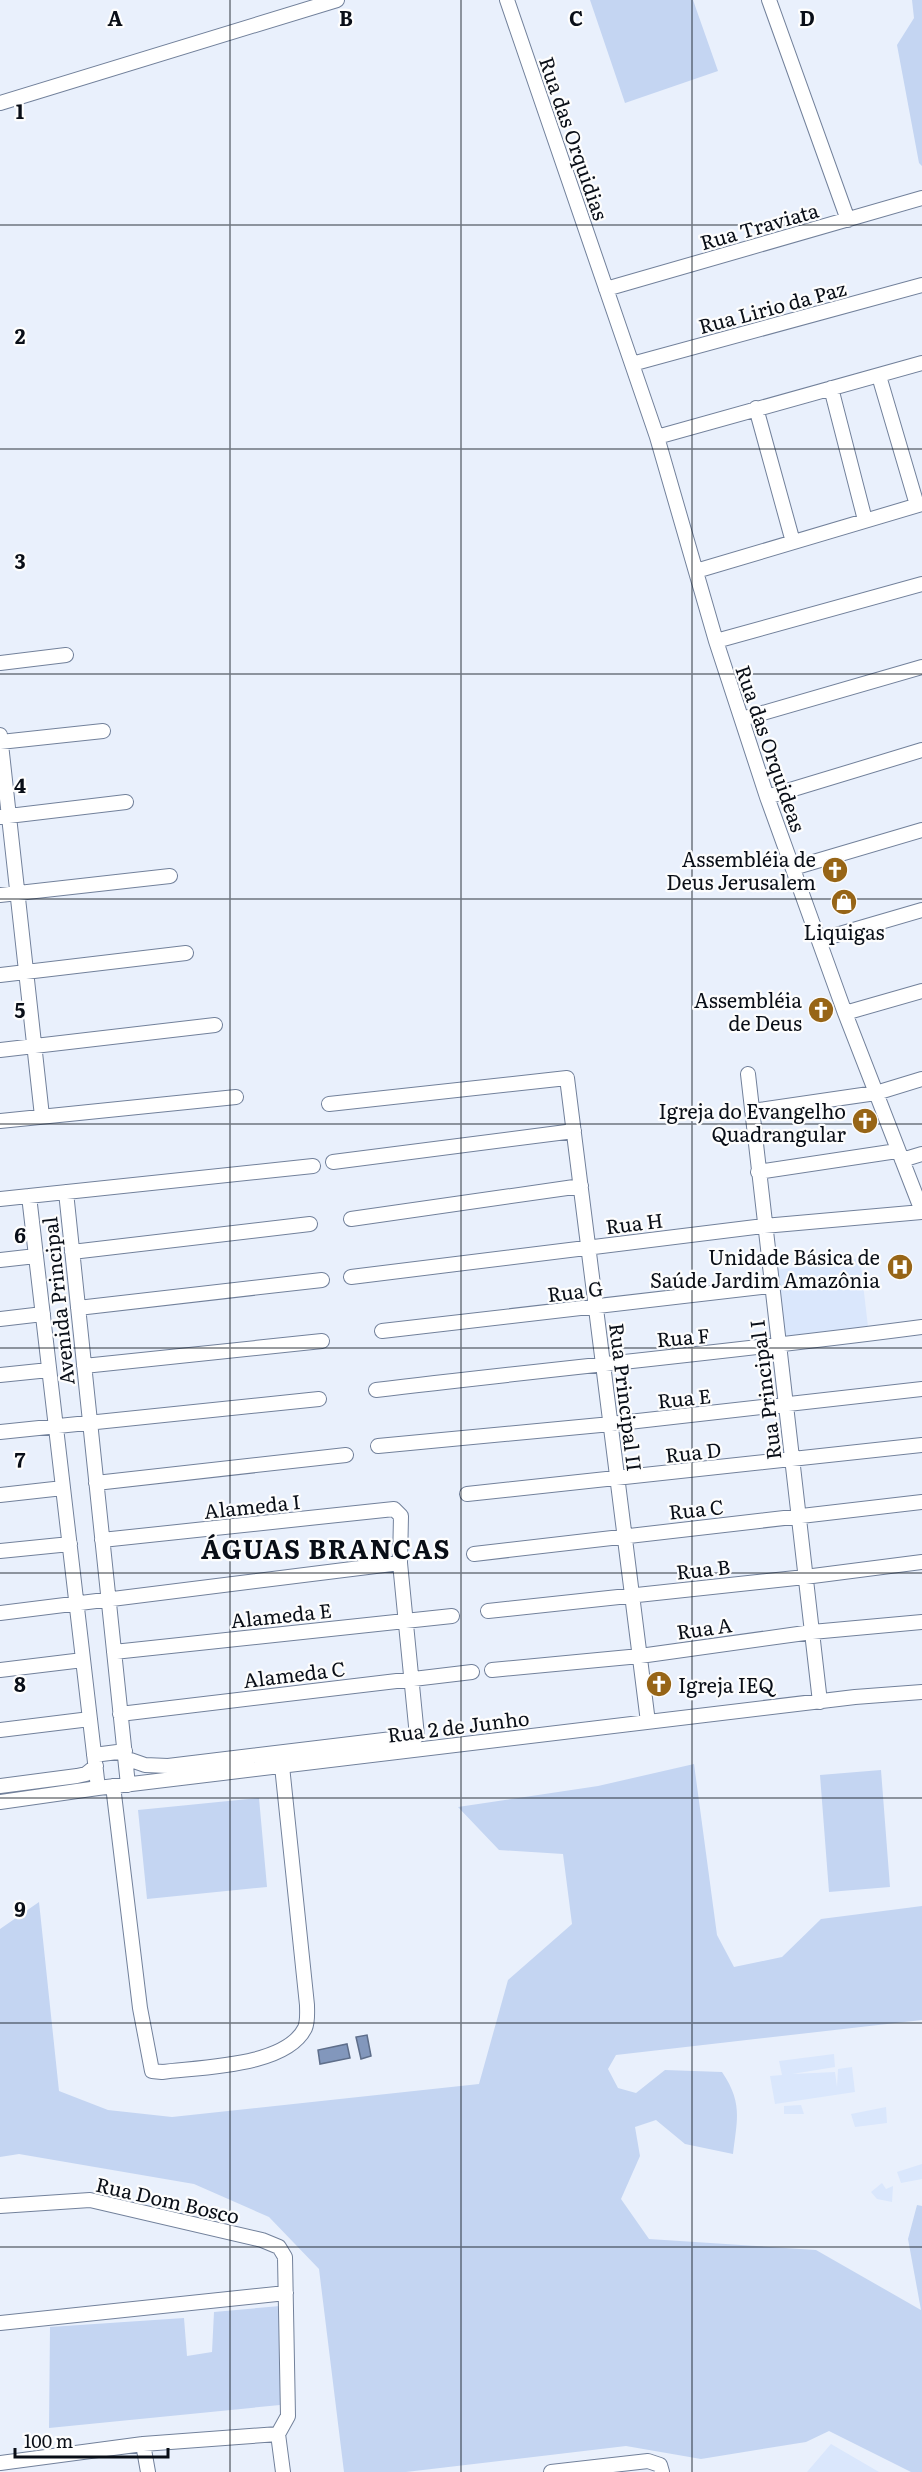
<svg xmlns="http://www.w3.org/2000/svg" width="922" height="2472" font-family="Literata,serif">
  <style>
    .built { fill: #dae7fc }
    .green { fill: #c4d5f2 }
    .water { fill: #8297bc; stroke: #5e6e8a; stroke-width: 1.5 }
    .lines { fill: none; stroke-linecap: round; stroke-linejoin: round }
    .minor-casing { stroke: #72819b; stroke-width: 16 }
    .minor { stroke: #fff; stroke-width: 14 }
    .grid { fill: none; stroke: #090e17; stroke-width: 1.5; stroke-opacity: 0.55 }
    .labels { text-anchor: middle; dominant-baseline: central; stroke-width: 4.5; stroke-linejoin: round; paint-order: stroke }
    .street-label { font-size: 20px; fill: #090e17; stroke: #fdfdfd }
    .poi-label { font-size: 20px; fill: #090e17; stroke: #fdfdfd; text-anchor: end }
    .district-label { font-size: 26px; font-weight: bold; letter-spacing: 1.5px; fill: #090e17; stroke: #fdfdfd }
    .grid-label { font-size: 20px; text-anchor: middle; font-weight: bold; fill: #090e17; stroke: #fdfdfd; stroke-width: 4.5; stroke-linejoin: round; paint-order: stroke }
  </style>
  <rect width="100%" height="100%" fill="#e9f0fc"/>
  <!-- built -->
  <path class="built" d="M 860,1258 L 868,1327 L 785,1336 L 776,1270 Z
    M 834,2054 L 835,2067 L 792,2074 L 835,2072 L 837,2087 L 838,2069 L 852,2067 L 855,2092 L 775,2104 L 770,2076 L 782,2075 L 779,2061 Z
    M 801,2105 L 804,2114 L 784,2114 L 784,2106 Z
    M 886,2107 L 887,2123 L 855,2127 L 851,2114 Z
    M 922,2164 L 922,2179 L 901,2183 L 897,2172 Z
    M 882,2183 L 886,2189 L 893,2186 L 892,2202 L 877,2199 L 871,2192 Z
    M 831,2444 L 879,2472 L 807,2472 Z"/>
  <!-- green -->
  <path class="green" d="M 590,0 L 693,0 L 718,71 L 625,103 Z
    M 912,0 L 922,0 L 922,166 L 919,163 L 897,45 L 914,18 Z
    M 694,1764 L 717,1935 L 734,1967 L 782,1957 L 821,1919 L 922,1906 L 922,2020 L 616,2055 L 608,2069 L 618,2088 L 636,2093 L 665,2070 L 722,2072 C 743,2103 737,2119 733,2154 L 685,2144 L 656,2120 L 635,2127 L 640,2156 L 621,2199 L 649,2239 L 816,2250 L 921,2310 L 908,2239 L 917,2205 L 922,2206 L 922,2472 L 911,2472 L 829,2431 L 806,2442 L 701,2459 L 626,2446 L 406,2472 L 344,2472 L 319,2269 L 269,2217 L 194,2184 L 19,2154 L 0,2157 L 0,1929 L 39,1902 L 59,2091 L 108,2110 L 172,2117 L 479,2084 L 508,1980 L 572,1924 L 563,1854 L 499,1850 L 458,1807 L 598,1786 Z
    M 881,1770 L 890,1887 L 829,1892 L 820,1775 Z
    M 259,1798 L 267,1887 L 147,1899 L 138,1810 Z
    M 280,2306 L 280,2405 L 49,2428 L 50,2327 L 184,2318 L 187,2356 L 212,2352 L 214,2312 Z"/>
  <!-- water -->
  <path class="water" d="M 367,2035 L 371,2056 L 361,2059 L 356,2037 Z
    M 347,2044 L 350,2058 L 320,2064 L 318,2050 Z"/>
  <g class="lines">
    <!-- minor casing -->
    <g class="minor-casing">
      <path id="minor" d="M 507,0 L 657,437 L 716,641 L 767,797 L 845,1013 L 922,1211
        M 769,0 L 848,220
        M 0,103 L 337,0
        M 606,289 L 922,198
        M 632,364 L 922,285
        M 879,376 L 917,505
        M 831,388 L 865,520
        M 756,408 L 793,542
        M 657,437 L 922,363
        M 696,571 L 922,504
        M 716,641 L 922,584
        M 0,663 L 66,655
        M 742,719 L 922,667
        M 0,735 L 42,1116
        M 0,742 L 103,731
        M 767,797 L 922,750
        M 0,817 L 126,802
        M 793,868 L 922,830
        M 0,895 L 170,876
        M 819,940 L 922,910
        M 0,975 L 186,953
        M 845,1013 L 922,991
        M 0,1050 L 215,1025
        M 748,1074 L 820,1702
        M 329,1104 L 567,1078 L 648,1722
        M 752,1111 L 876,1093 L 922,1079
        M 0,1121 L 236,1097
        M 902,1160 L 922,1154
        M 333,1162 L 574,1131
        M 758,1172 L 897,1151
        M 66,1192 L 128,1785
        M 29,1196 L 98,1788
        M 0,1199 L 313,1166
        M 351,1219 L 581,1186
        M 72,1252 L 310,1224
        M 0,1260 L 36,1256
        M 351,1277 L 764,1226 L 922,1212
        M 78,1308 L 322,1280
        M 0,1319 L 43,1314
        M 382,1331 L 771,1286
        M 84,1366 L 322,1341
        M 0,1375 L 49,1370
        M 376,1390 C 558,1368 741,1351 922,1327
        M 0,1432 L 319,1399
        M 378,1446 L 611,1424 L 922,1389
        M 96,1483 L 346,1455
        M 467,1494 L 922,1445
        M 0,1495 L 63,1488
        M 102,1540 L 394,1509 L 401,1516 L 400,1563 L 417,1736 L 168,1766 L 145,1765 L 125,1758
        M 0,1551 L 70,1544
        M 474,1554 L 922,1502
        M 488,1611 L 805,1577 L 922,1562
        M 0,1613 L 400,1563
        M 114,1652 L 452,1616
        M 0,1670 L 83,1660
        M 492,1670 L 640,1656 L 812,1632 L 922,1622
        M 120,1714 L 472,1672
        M 0,1730 L 90,1719
        M 94,1755 L 125,1751
        M 0,1786 L 77,1776 L 86,1774 L 96,1766
        M 113,1786 L 140,2008 L 152,2071 L 162,2072 C 199,2067 286,2067 305,2028 C 308,2021 307,2012 307,2005 L 282,1766
        M 0,1802 L 98,1788 L 855,1697 L 922,1692
        M 0,2206 L 90,2200 L 262,2240 L 279,2247 L 285,2257 L 288,2416 L 278,2434 L 143,2444 L 0,2463
        M 0,2323 L 286,2293
        M 278,2434 L 283,2472
        M 143,2444 L 148,2472
        M 551,2472 L 648,2461 L 660,2465 L 662,2472"/>
    </g>
    <!-- minor -->
    <use href="#minor" class="minor"/>
  </g>
  <!-- grid -->
  <path class="grid" d="M 230,0 L 230,2472M 461,0 L 461,2472M 692,0 L 692,2472M 0,225 L 922,225M 0,449 L 922,449M 0,674 L 922,674M 0,899 L 922,899M 0,1124 L 922,1124M 0,1348 L 922,1348M 0,1573 L 922,1573M 0,1798 L 922,1798M 0,2023 L 922,2023M 0,2247 L 922,2247"/>
  <!-- icons -->
  <defs>
    <g id="church-disc" transform="scale(1.35)"><circle r="9.5" fill="#976517" stroke="#fdfdfd"/><path d="M-1.2-6h2.4v3.5h3.3v2.4h-3.3V6h-2.4V-.1h-3.3v-2.4h3.3Z" fill="#fff"/></g>
    <g id="shop-disc" transform="scale(1.35)"><circle r="9.5" fill="#976517" stroke="#fdfdfd"/><path d="M-5-2.5h2.3a2.7 3.5 0 0 1 5.4 0H5L5.5 6h-11ZM-1.5-2.5h3a1.5 2.3 0 0 0-3 0Z" fill="#fff"/></g>
    <g id="hospital-disc" transform="scale(1.35)"><circle r="9.5" fill="#976517" stroke="#fdfdfd"/><path d="M-5-5h3v3.5h4V-5h3V5h-3V1.5h-4V5h-3Z" fill="#fff"/></g>
  </defs>
  <g fill-rule="evenodd">
    <use href="#church-disc" x="835" y="870"/>
    <use href="#shop-disc" x="844" y="902"/>
    <use href="#church-disc" x="821" y="1010"/>
    <use href="#church-disc" x="865" y="1121"/>
    <use href="#hospital-disc" x="900" y="1267"/>
    <use href="#church-disc" x="659" y="1684"/>
  </g>
  <g class="labels">
    <!-- street labels -->
    <g class="street-label">
      <text transform="translate(575 138) rotate(71)">Rua das Orquidias</text>
      <text transform="translate(759 225) rotate(-16)">Rua Traviata</text>
      <text transform="translate(772 306) rotate(-15)">Rua Lirio da Paz</text>
      <text transform="translate(772 748) rotate(71)">Rua das Orquideas</text>
      <text transform="translate(634 1222) rotate(-7)">Rua H</text>
      <text transform="translate(575 1290) rotate(-7)">Rua G</text>
      <text transform="translate(57 1301) rotate(-96)">Avenida Principal</text>
      <text transform="translate(683 1336) rotate(-5)">Rua F</text>
      <text transform="translate(764 1390) rotate(-97)">Rua Principal I</text>
      <text transform="translate(627 1397) rotate(83)">Rua Principal II</text>
      <text transform="translate(684 1397) rotate(-6)">Rua E</text>
      <text transform="translate(693 1451) rotate(-6)">Rua D</text>
      <text transform="translate(252 1505) rotate(-6)">Alameda I</text>
      <text transform="translate(696 1508) rotate(-6)">Rua C</text>
      <text transform="translate(703 1568) rotate(-6)">Rua B</text>
      <text transform="translate(281 1614) rotate(-6)">Alameda E</text>
      <text transform="translate(704 1627) rotate(-8)">Rua A</text>
      <text transform="translate(294 1673) rotate(-7)">Alameda C</text>
      <text transform="translate(458 1725) rotate(-7)">Rua 2 de Junho</text>
      <text transform="translate(168 2199) rotate(13)">Rua Dom Bosco</text>
    </g>
    <!-- poi labels -->
    <g class="poi-label">
      <text x="816" y="858">Assembléia de<tspan x="816" dy="23">Deus Jerusalem</tspan></text>
      <text x="844" y="931" text-anchor="middle">Liquigas</text>
      <text x="802" y="999">Assembléia<tspan x="802" dy="23">de Deus</tspan></text>
      <text x="846" y="1110">Igreja do Evangelho<tspan x="846" dy="23">Quadrangular</tspan></text>
      <text x="880" y="1256">Unidade Básica de<tspan x="880" dy="23">Saúde Jardim Amazônia</tspan></text>
      <text x="678" y="1684" text-anchor="start">Igreja IEQ</text>
    </g>
    <!-- district labels -->
    <g class="district-label">
      <text x="326" y="1547">ÁGUAS BRANCAS</text>
    </g>
  </g>
  <g class="grid-label">
    <text x="115" y="26">A</text>
    <text x="346" y="26">B</text>
    <text x="576" y="26">C</text>
    <text x="807" y="26">D</text>
    <text x="20" y="119">1</text>
    <text x="20" y="344">2</text>
    <text x="20" y="569">3</text>
    <text x="20" y="793">4</text>
    <text x="20" y="1018">5</text>
    <text x="20" y="1243">6</text>
    <text x="20" y="1468">7</text>
    <text x="20" y="1692">8</text>
    <text x="20" y="1917">9</text>
  </g>
  <!-- scale -->
  <path d="M15 2448v9h153v-9" fill="none" stroke="#090e17" stroke-width="3"/>
  <text x="24" y="2448" font-size="18" fill="#090e17" stroke="#fdfdfd" stroke-width="4.5" paint-order="stroke">100 m</text>
</svg>
